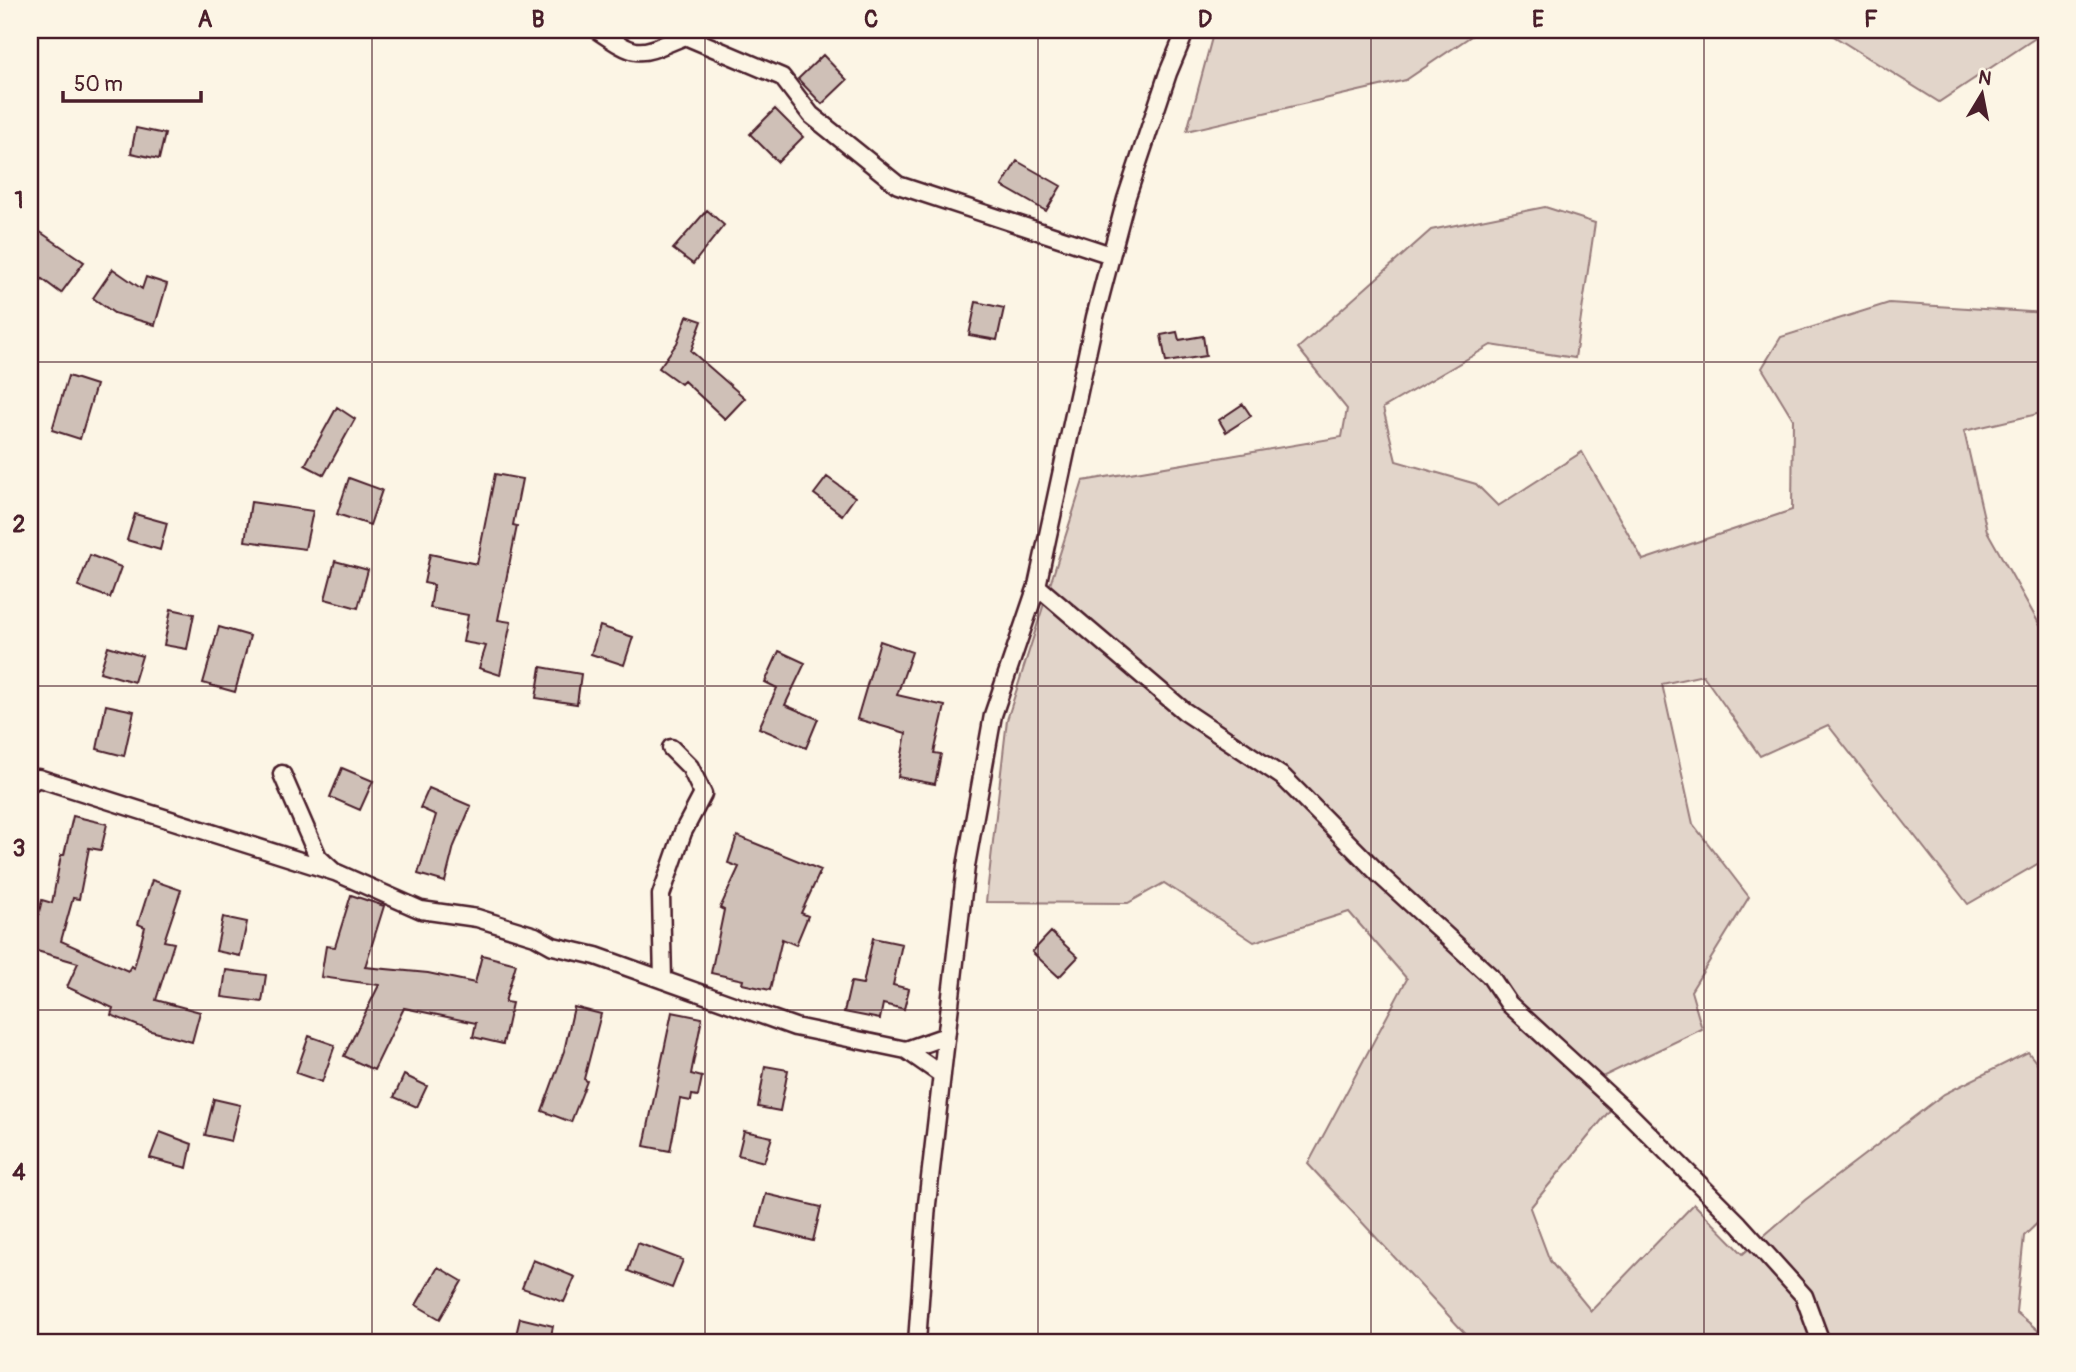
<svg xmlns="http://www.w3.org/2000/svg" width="2076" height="1372" font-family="Pangolin,sans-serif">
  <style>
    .green { fill: #e2d5ca; stroke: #967a7a; stroke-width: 2 }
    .building { fill: #cfc0b7; stroke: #4a1f2b; stroke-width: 2 }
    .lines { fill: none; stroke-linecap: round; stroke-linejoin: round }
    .street-casing { stroke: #4a1f2b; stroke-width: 21 }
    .street { stroke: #fcf5e5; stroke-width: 16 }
    .grid { fill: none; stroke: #4a1f2b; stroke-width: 2; stroke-opacity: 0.55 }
    .neatline { fill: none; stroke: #4a1f2b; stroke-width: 2.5 }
    .grid-label { font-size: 23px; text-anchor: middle; font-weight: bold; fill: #4a1f2b }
  </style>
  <rect width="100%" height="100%" fill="#fcf5e5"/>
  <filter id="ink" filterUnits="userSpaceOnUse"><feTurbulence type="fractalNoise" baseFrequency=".0143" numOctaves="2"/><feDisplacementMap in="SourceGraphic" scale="14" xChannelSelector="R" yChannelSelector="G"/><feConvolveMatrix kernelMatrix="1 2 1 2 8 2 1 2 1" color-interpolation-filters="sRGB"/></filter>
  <g filter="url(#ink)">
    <!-- green -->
    <path class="green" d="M 1214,30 L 1480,30 L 1406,80 L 1187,131 Z
      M 1824,30 L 2046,30 L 2046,31 L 1939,102 Z
      M 1545,207 L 1595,223 L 1575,358 L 1491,345 L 1383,408 L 1396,461 L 1476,484 L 1498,506 L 1582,452 L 1643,560 L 1792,510 L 1793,419 L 1762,368 L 1781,337 L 1889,303 L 2046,313 L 2046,412 L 1964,431 L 1987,531 L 2046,636 L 2046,859 L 1968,904 L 1828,725 L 1760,756 L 1703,675 L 1662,684 L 1693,824 L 1749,897 L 1691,991 L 1702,1029 L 1600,1078 L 1611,1109 L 1530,1208 L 1550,1261 L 1591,1311 L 1694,1204 L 1743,1254 L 1805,1200 L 1944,1094 L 2028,1052 L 2046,1075 L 2046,1215 L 2024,1236 L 2016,1312 L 2046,1337 L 2046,1342 L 1473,1342 L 1308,1164 L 1407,979 L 1349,912 L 1254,942 L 1164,883 L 1128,903 L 986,902 L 1007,720 L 1083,481 L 1342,437 L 1347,409 L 1298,348 L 1431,230 Z"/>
    <!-- building -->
    <path class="building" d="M 823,55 L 847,80 L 822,104 L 798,79 Z
      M 775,109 L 803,137 L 778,162 L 750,134 Z
      M 136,128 L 165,134 L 159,159 L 131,153 Z
      M 1017,161 L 1061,186 L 1046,211 L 1002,186 Z
      M 707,210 L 724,225 L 693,264 L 673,249 Z
      M 30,225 L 84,262 L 61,293 L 30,270 Z
      M 113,269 L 142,289 L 146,277 L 167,284 L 155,325 L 114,313 L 93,298 Z
      M 976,302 L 1004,308 L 997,340 L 969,335 Z
      M 687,316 L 702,321 L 691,351 L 745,398 L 725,419 L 684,381 L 681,384 L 659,368 L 677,343 Z
      M 1177,332 L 1179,340 L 1203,336 L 1206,356 L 1166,362 L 1161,335 Z
      M 68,376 L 96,385 L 80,439 L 52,430 Z
      M 1243,404 L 1251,416 L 1226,432 L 1219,420 Z
      M 337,407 L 355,419 L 324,475 L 305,465 Z
      M 495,474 L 522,479 L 513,525 L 517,526 L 498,620 L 511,622 L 500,675 L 479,668 L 486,646 L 463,642 L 468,615 L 430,608 L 434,585 L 424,583 L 430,554 L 477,564 Z
      M 827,477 L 855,497 L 842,515 L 814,494 Z
      M 349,478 L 382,490 L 370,525 L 337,514 Z
      M 251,502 L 313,511 L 305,549 L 245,541 Z
      M 135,514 L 167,523 L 160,550 L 127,540 Z
      M 90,555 L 121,567 L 110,598 L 78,586 Z
      M 335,561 L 368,570 L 358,608 L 325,599 Z
      M 171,609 L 194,614 L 187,649 L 164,645 Z
      M 600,626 L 633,637 L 624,665 L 591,654 Z
      M 219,627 L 250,636 L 235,692 L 203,683 Z
      M 880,641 L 912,652 L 897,695 L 945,706 L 934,753 L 941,754 L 935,784 L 898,777 L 906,733 L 857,719 Z
      M 108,646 L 142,656 L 134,682 L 100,672 Z
      M 779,651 L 805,663 L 785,705 L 818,719 L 806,748 L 759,728 L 777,688 L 765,682 Z
      M 541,667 L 581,674 L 577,704 L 536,698 Z
      M 106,705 L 134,711 L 124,756 L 97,749 Z
      M 342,768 L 373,781 L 360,810 L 330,797 Z
      M 429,788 L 471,806 L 454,846 L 445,882 L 418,874 L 436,815 L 420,808 Z
      M 73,816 L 107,824 L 101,850 L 89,848 L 79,899 L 73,898 L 61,941 L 128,971 L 131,966 L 134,968 L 145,927 L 138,924 L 152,880 L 181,890 L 164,941 L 174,943 L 156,1000 L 200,1012 L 192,1042 L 151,1031 L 111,1015 L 113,1008 L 67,987 L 78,963 L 30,949 L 42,900 L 52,903 L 61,855 L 64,855 Z
      M 737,836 L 821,870 L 801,913 L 808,916 L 796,945 L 782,939 L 770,990 L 742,984 L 743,980 L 711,973 L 724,910 L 720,908 L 739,867 L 728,863 Z
      M 351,895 L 384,906 L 365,967 L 428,973 L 475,983 L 482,955 L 516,964 L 505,1002 L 512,1003 L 503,1044 L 473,1037 L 476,1023 L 404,1008 L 374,1070 L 344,1056 L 379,985 L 321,977 L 326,946 L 335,947 Z
      M 223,917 L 247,922 L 240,956 L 216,951 Z
      M 1051,932 L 1078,957 L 1059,977 L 1032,952 Z
      M 873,938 L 902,944 L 893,985 L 909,989 L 904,1009 L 883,1004 L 880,1019 L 844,1012 L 851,982 L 863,984 Z
      M 226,970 L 266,975 L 262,1002 L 222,997 Z
      M 574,1007 L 601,1014 L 584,1079 L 587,1081 L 571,1122 L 542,1111 L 564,1051 Z
      M 672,1012 L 702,1018 L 691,1074 L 702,1077 L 698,1096 L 692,1095 L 691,1101 L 680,1099 L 670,1151 L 644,1146 Z
      M 309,1036 L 335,1045 L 322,1082 L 296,1073 Z
      M 765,1066 L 788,1070 L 780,1111 L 758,1107 Z
      M 404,1075 L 427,1086 L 417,1107 L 394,1097 Z
      M 214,1099 L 240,1105 L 231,1141 L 205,1135 Z
      M 744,1131 L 772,1137 L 764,1162 L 738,1155 Z
      M 160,1132 L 192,1144 L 187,1168 L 150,1158 Z
      M 766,1194 L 821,1207 L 813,1241 L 757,1227 Z
      M 638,1243 L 683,1260 L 672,1288 L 628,1271 Z
      M 533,1260 L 575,1277 L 564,1302 L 522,1288 Z
      M 438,1267 L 462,1281 L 440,1319 L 416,1305 Z
      M 520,1318 L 553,1326 L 550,1342 L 515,1339 Z"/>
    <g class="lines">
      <!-- street casing -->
      <g class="street-casing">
        <path id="street" d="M 597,30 C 640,59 637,56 685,36 L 782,77 L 811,115 L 898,185 L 1111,255
          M 1037,586 L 1184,711 L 1283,777 L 1381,876 L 1490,976 L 1509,1004 L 1631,1116 L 1739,1224 L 1804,1296 L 1821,1342
          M 282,774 L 318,857 L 332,870
          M 30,783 L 38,778 L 335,872 L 421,910 L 477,918 L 535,936 L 553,946 L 596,956 L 795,1027 L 906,1050 L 942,1075
          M 663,980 L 661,895 L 683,832 L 703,794 L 690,767 L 671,748
          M 906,1050 L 946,1036
          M 917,1342 L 927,1204 L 966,866 L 993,715 L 1037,586 L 1095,317 L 1126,199 L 1168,73 L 1186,30"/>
      </g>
      <!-- street -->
      <use href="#street" class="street"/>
    </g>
  </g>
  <!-- grid -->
  <path class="grid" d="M 372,30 L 372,1342M 705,30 L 705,1342M 1038,30 L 1038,1342M 1371,30 L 1371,1342M 1704,30 L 1704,1342M 30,362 L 2046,362M 30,686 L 2046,686M 30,1010 L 2046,1010"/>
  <!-- margin -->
  <rect width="2076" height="1372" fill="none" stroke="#fcf5e5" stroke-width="77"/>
  <!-- north arrow -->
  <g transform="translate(1982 94) rotate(10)" stroke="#fcf5e5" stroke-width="5" paint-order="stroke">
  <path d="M0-5L12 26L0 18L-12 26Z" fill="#4a1f2b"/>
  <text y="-10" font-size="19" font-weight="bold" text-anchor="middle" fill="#4a1f2b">N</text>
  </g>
  <!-- scale -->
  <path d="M63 91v10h138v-10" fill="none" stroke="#4a1f2b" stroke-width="3.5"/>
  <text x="74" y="91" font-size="21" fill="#4a1f2b" stroke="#fcf5e5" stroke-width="5" paint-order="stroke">50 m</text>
  <rect x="38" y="38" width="2000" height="1296" class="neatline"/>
  <g class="grid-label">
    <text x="205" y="27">A</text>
    <text x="538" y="27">B</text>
    <text x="871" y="27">C</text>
    <text x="1205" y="27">D</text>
    <text x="1538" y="27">E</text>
    <text x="1871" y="27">F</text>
    <text x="19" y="208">1</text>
    <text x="19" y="532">2</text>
    <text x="19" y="856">3</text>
    <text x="19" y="1180">4</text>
  </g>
</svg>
